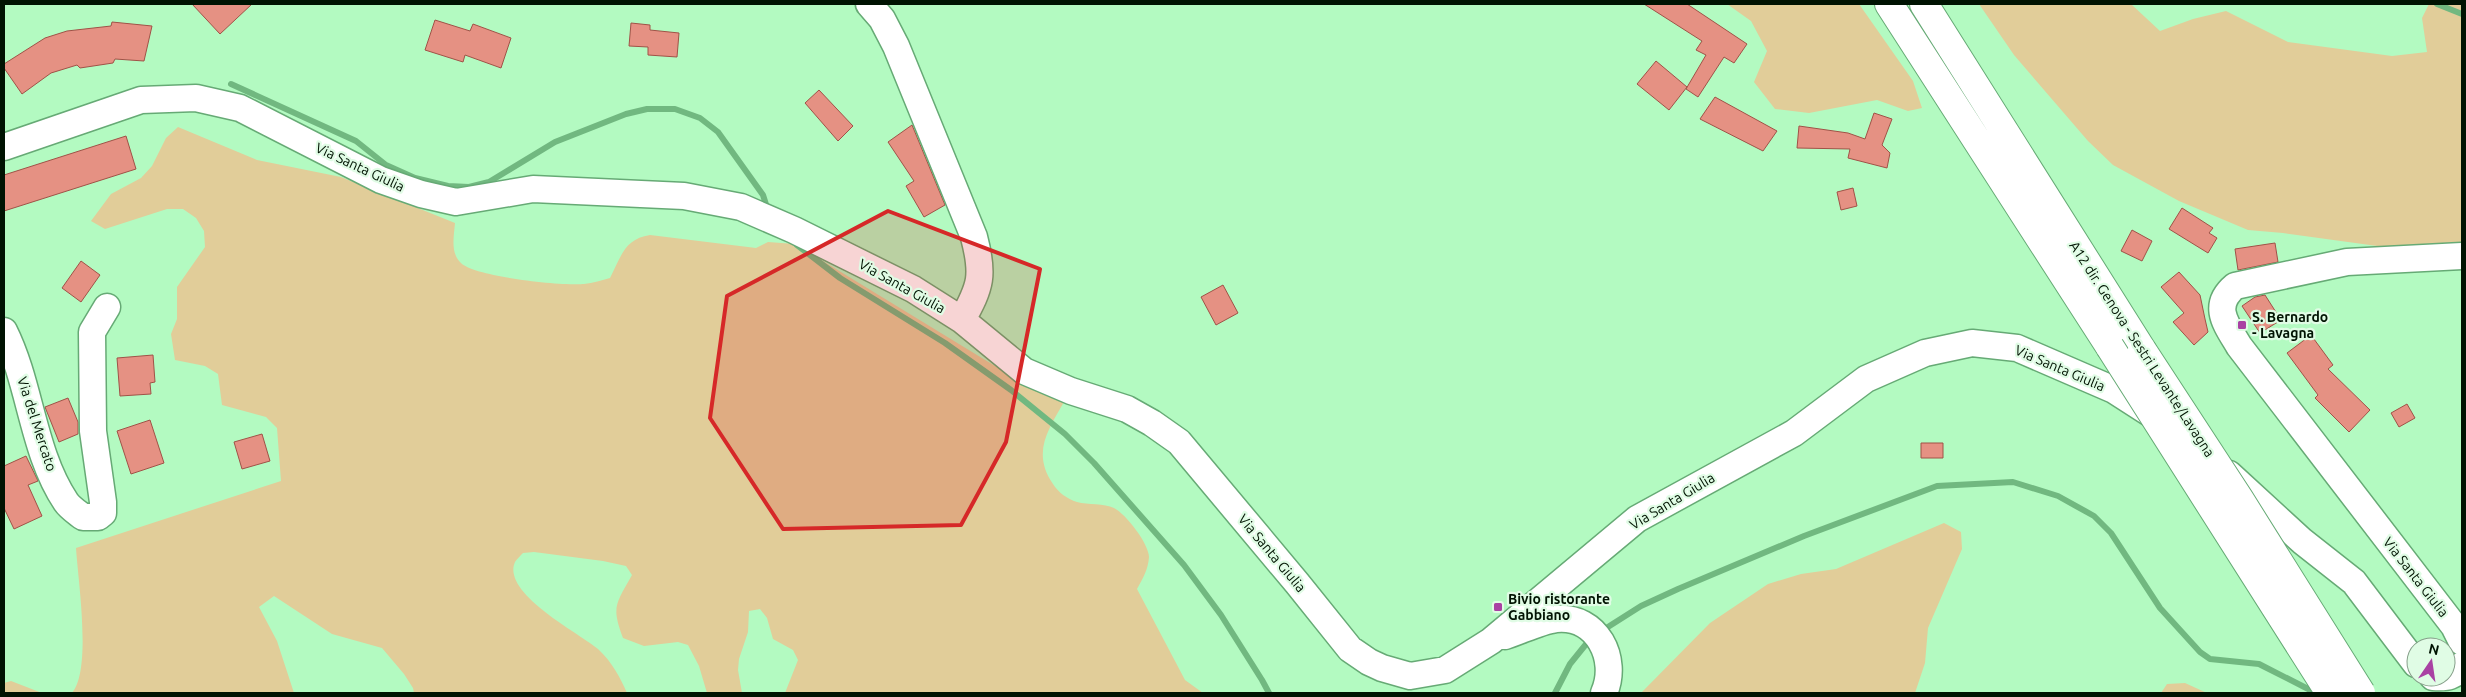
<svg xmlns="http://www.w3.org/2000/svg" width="2466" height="697" font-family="Ubuntu,sans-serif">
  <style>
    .green { fill: #e1cd99 }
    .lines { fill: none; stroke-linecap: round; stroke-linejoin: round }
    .stream { stroke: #71b880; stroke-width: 6 }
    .building { fill: #e59183; stroke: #a05247 }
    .minor-casing { stroke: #66aa75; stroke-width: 29 }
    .highway-casing { stroke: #66aa75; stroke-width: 30 }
    .minor { stroke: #fff; stroke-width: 26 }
    .highway { stroke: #fff; stroke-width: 28 }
    .highway-bridge-casing { stroke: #66aa75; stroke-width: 30; stroke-linecap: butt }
    .highway-bridge { stroke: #fff; stroke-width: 28 }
    .marked { fill: #d62828; fill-opacity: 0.2; stroke: #d62828; stroke-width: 4; stroke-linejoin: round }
    .poi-dot { fill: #a941a3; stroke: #e0fce5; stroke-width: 2 }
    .labels { text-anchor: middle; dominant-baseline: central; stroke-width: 4.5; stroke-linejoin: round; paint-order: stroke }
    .street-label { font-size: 14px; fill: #001302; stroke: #e0fce5 }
    .poi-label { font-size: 14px; font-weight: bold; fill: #001302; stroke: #e0fce5; text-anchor: start }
  </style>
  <rect width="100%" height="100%" fill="#b3fac1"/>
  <!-- green -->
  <path class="green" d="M 1727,4 L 1859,4 L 1913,81 L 1922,108 L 1908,111 L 1877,100 L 1809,113 L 1775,109 L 1754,82 L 1767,51 L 1751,21 Z
    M 1979,4 L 2131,4 L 2160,31 L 2193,19 L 2226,11 L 2288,42 L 2392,56 L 2427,52 L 2422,18 L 2429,4 L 2462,4 L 2462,243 L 2399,249 L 2283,233 L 2248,230 L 2179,201 L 2113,165 L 2088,141 L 2014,55 Z
    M 178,127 L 257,160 L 341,177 L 455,223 C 454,236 450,253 461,263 C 475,277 563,286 584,284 C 593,283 602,280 610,278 C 621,257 624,239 650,235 L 756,248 L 768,242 L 795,244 L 995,366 L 1065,400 C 1049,429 1031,452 1053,484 C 1058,492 1067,499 1077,502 C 1088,505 1104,503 1114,508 C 1126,514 1149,544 1149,557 C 1148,570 1143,578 1137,589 L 1185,680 L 1203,693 L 785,693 L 798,660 L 793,650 L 773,639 L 767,618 L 760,609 L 749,611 L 748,632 L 739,659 L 738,670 L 742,693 L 707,693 L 699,666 L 688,645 L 678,642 L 644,646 L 623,638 C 611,606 616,604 632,575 L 626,566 L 603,561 L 534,552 L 523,553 C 521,555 517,559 515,562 C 501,593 579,633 598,649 C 612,662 620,677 627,693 L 414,693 L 413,688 L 404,674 L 382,648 L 332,634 L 274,596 L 259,607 L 277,641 L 294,693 L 72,693 C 92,670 78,580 76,548 L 281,481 L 277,428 L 266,417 L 222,405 L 218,374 L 205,366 L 175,360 L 171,334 L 177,319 L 177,287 L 205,247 L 204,231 L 196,218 L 183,209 L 167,209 L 105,229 L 91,221 L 111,194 L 141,178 L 152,166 L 166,138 Z
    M 1944,523 L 1961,532 L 1962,549 L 1928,628 L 1925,663 L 1915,693 L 1641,693 L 1710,623 L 1768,584 L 1801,574 L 1836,569 Z
    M 11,681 L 42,693 L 4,693 L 4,683 Z
    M 2185,683 L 2207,693 L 2161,693 L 2167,684 Z"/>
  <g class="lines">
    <!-- stream -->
    <path class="stream" d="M 2437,4 L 2462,14
      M 231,84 L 356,141 L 386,165 L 415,178 L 448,186 L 469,187 L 489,182 L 555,142 L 626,114 L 647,109 L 675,109 L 700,118 L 718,132 L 763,195 L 768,211
      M 797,245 L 840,278 L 945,343 L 1011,390 L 1065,434 L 1094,463 L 1184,565 L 1221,615 L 1262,680 L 1269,693
      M 1600,632 L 1641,606 L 1678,589 L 1804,536 L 1937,486 L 2013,482 L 2058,496 L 2094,516 L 2111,533 L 2160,608 L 2200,652 L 2210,659 L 2259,664 L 2316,693
      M 1555,693 L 1570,664 L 1591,638"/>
  </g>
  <!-- building -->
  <path class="building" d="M 192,4 L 252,4 L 220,34 Z
    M 1644,4 L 1687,4 L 1747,44 L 1734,63 L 1724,57 L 1698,97 L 1686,89 L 1706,55 L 1696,50 L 1702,41 Z
    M 435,20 L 470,31 L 473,24 L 511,38 L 501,68 L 465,55 L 463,62 L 425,50 Z
    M 112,22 L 152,26 L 144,61 L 115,59 L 113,63 L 80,68 L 77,65 L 51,73 L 22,94 L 4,68 L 4,64 L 45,38 L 67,31 L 111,26 Z
    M 631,23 L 650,25 L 650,30 L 679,33 L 677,57 L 648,55 L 648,47 L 629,46 Z
    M 1656,61 L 1687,87 L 1669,110 L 1637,84 Z
    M 819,90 L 853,126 L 838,141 L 805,103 Z
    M 1715,97 L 1777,131 L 1763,151 L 1700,119 Z
    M 1874,113 L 1892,119 L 1882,145 L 1890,153 L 1887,168 L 1848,158 L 1850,149 L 1797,148 L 1799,126 L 1848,133 L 1865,139 Z
    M 912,125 L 945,205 L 924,217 L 906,186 L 914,181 L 888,142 Z
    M 126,136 L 136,169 L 4,211 L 4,175 Z
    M 1853,188 L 1857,206 L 1841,210 L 1837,192 Z
    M 2182,208 L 2213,228 L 2209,233 L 2217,238 L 2208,253 L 2169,229 Z
    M 2132,230 L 2152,241 L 2142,261 L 2121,251 Z
    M 2275,243 L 2278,262 L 2238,270 L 2235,249 Z
    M 81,261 L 100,275 L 81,302 L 62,288 Z
    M 2179,272 L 2200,295 L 2205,319 L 2208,332 L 2194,345 L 2173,322 L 2184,313 L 2161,287 Z
    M 1223,285 L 1238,313 L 1216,325 L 1201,297 Z
    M 2265,295 L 2281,320 L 2260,333 L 2242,306 L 2255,297 Z
    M 2311,335 L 2333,365 L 2328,369 L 2370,410 L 2349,432 L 2315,398 L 2318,395 L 2287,353 Z
    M 153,355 L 155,382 L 150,383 L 151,394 L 120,396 L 117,358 Z
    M 68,398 L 78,422 L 78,434 L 59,442 L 45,407 Z
    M 2407,404 L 2415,418 L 2399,427 L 2391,413 Z
    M 150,420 L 164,463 L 131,474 L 117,431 Z
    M 262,434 L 270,461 L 242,469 L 234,442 Z
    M 1921,443 L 1943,443 L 1943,458 L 1921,458 Z
    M 26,456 L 38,481 L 28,485 L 42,516 L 14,529 L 4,508 L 4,466 Z"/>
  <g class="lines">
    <!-- minor casing -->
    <g class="minor-casing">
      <path id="minor" d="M 869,4 L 882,19 L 896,46 L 974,237 C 984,275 981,286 962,320
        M 4,147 L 141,100 L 196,98 L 240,108 L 381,180 L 421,194 L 456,202 L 533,189 L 684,196 L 741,207 L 794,230 L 913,289 L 962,320 L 1024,371 L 1071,391 L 1127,409 L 1152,423 L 1179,442 L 1297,583 L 1350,649 L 1369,662 L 1382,668 L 1410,676 L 1445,670 L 1491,641 L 1637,519 L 1794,433 L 1866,379 L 1925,353 L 1972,343 L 2017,348 L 2114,390 L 2156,417
        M 2462,256 L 2347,262 L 2235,286 C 2211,306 2226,324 2239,346 L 2454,626 L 2462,642
        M 4,331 C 31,385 32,451 66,502 C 70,508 78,513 83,517 L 98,517 L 103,513 L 103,502 L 93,431 L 92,332 L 107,307
        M 2229,474 L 2302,541 L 2354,582 L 2416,664
        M 1505,636 C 1521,631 1540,621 1556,619 C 1597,615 1619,659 1604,693
        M 2433,677 C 2447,678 2455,677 2462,665"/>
    </g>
    <!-- highway casing -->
    <g class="highway-casing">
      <path id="highway" d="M 1889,4 L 2110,347
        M 1924,4 L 2142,350"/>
    </g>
    <!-- minor -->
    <use href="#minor" class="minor"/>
    <!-- highway -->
    <use href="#highway" class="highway"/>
    <!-- highway-bridge casing -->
    <g class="highway-bridge-casing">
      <path id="highway-bridge" d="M 2110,347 L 2330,693
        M 2142,350 L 2240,500 L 2361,693"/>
    </g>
    <!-- highway-bridge -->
    <use href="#highway-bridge" class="highway-bridge"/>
  </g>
  <!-- marked area -->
  <path class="marked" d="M 888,211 L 1040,269 L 1006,442 L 961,525 L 783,529 L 710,418 L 727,296 Z"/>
  <!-- markers -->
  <g class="poi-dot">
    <rect x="2237" y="320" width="10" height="10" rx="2.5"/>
    <rect x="1493" y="602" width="10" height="10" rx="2.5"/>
  </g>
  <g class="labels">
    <!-- street labels -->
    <g class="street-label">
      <text transform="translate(360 167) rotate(25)">Via Santa Giulia</text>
      <text transform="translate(902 286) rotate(29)">Via Santa Giulia</text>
      <text transform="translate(2142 349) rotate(57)">A12 dir. Genova - Sestri Levante/Lavagna</text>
      <text transform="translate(2060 368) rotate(23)">Via Santa Giulia</text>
      <text transform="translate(37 424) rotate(72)">Via del Mercato</text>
      <text transform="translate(1672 501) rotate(-31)">Via Santa Giulia</text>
      <text transform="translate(1272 553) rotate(50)">Via Santa Giulia</text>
      <text transform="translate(2416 577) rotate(52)">Via Santa Giulia</text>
    </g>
    <!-- poi labels -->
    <g class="poi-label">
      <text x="2252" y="317">S. Bernardo<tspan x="2252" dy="16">- Lavagna</tspan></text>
      <text x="1508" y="599">Bivio ristorante<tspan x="1508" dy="16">Gabbiano</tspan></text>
    </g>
  </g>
  <!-- border -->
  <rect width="2466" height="697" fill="none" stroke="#001302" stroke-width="10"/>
  <!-- north arrow -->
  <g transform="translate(2431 662) rotate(13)"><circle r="24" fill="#e0fce5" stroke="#869f8a"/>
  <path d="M0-4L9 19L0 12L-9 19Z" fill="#a941a3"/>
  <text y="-8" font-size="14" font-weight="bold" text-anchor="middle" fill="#001302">N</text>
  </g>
</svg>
